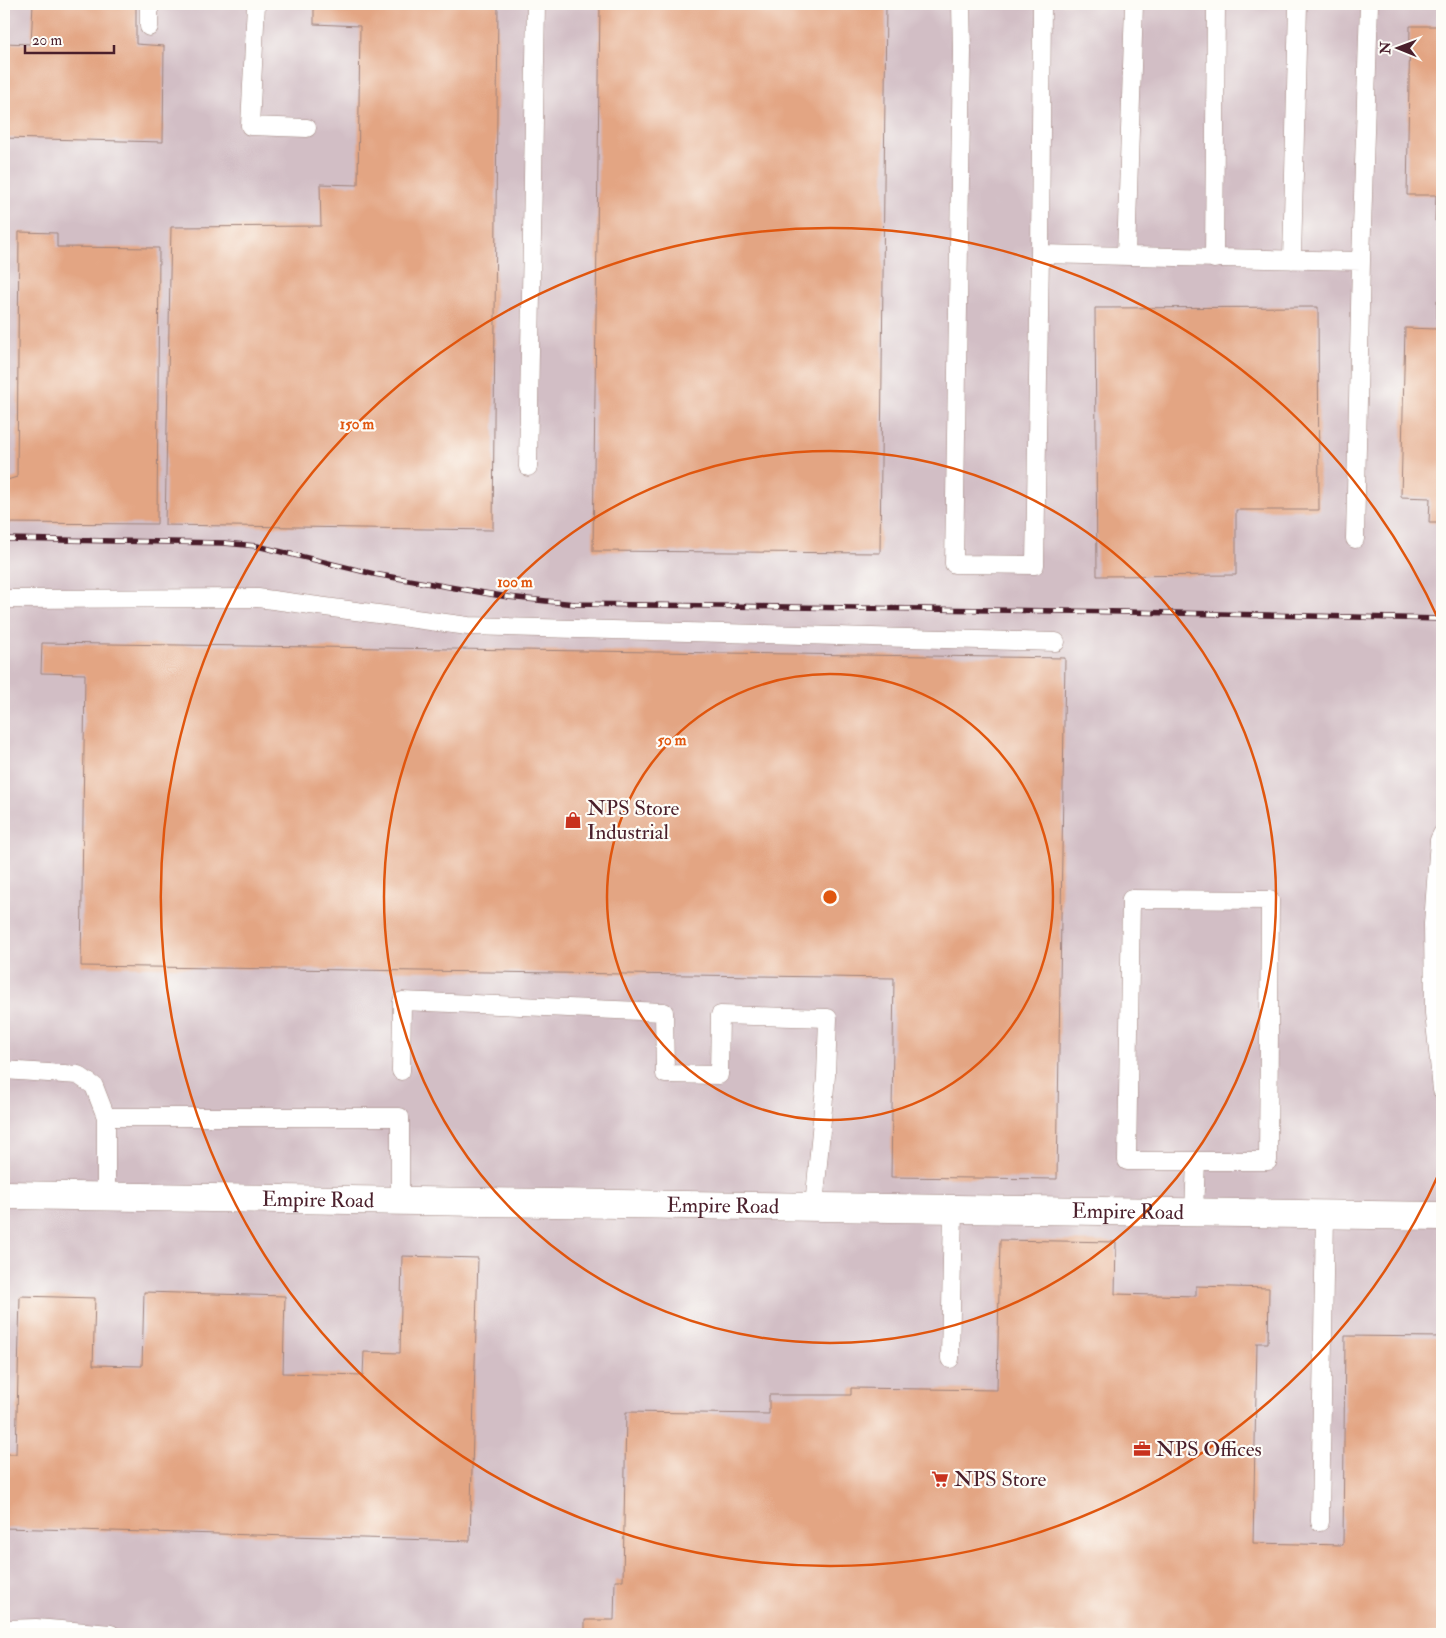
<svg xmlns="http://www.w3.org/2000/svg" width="1446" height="1638" font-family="'IM FELL Double Pica',serif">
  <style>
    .industrial { fill: #d2bec5 }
    .building { fill: #e3a583 }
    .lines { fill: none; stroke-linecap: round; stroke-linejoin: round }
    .service-casing { stroke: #9e827b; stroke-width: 19 }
    .minor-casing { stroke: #9e827b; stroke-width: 29 }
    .service { stroke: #fff; stroke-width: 18 }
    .minor { stroke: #fff; stroke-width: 28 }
    .rail-casing { stroke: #4a1f2b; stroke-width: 5.5 }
    .rail { stroke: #fdfcf7; stroke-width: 4; stroke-dasharray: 11; stroke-linecap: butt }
    .ring { fill: none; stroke: #e0560e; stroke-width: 2.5 }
    .labels { text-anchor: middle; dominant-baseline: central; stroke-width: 4.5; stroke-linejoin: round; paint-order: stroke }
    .poi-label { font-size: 21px; fill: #4a1f2b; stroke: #fdfcf7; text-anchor: start }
    .street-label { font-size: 21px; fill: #4a1f2b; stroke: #fdfcf7 }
    .centre { fill: #e0560e; stroke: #fdfcf7; stroke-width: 2.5 }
    .ring-label { font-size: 15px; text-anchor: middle; font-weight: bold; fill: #e0560e; stroke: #fdfcf7; stroke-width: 4.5; stroke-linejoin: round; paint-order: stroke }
  </style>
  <rect width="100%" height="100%" fill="#fdfcf7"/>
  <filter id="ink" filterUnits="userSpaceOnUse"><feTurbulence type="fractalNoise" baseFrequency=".02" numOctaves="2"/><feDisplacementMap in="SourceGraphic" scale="10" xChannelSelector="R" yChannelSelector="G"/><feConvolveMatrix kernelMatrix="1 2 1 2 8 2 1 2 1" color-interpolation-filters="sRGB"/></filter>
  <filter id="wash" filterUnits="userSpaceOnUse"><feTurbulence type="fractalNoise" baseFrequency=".0096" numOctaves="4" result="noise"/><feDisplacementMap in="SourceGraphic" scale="20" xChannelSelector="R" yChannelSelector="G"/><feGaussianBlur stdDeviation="1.12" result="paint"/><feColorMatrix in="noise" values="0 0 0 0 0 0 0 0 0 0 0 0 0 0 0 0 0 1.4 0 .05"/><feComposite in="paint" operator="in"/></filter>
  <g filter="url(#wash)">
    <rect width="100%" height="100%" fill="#f1e6cb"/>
    <!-- industrial -->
    <path class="industrial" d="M 4,4 L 1442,4 L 1442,1634 L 4,1634 Z"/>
    <g id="blocks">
      <!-- building -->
      <path class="building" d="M 33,4 L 136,4 L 136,44 L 164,46 L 163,142 L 4,138 L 4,43 L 31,44 Z
        M 314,4 L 498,4 L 493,530 L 165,525 L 171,227 L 321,226 L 320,184 L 358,185 L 360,26 L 314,24 Z
        M 600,4 L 886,4 L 880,553 L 593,551 Z
        M 1410,26 L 1442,26 L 1442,221 L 1435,221 L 1436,195 L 1407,195 Z
        M 19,232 L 57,233 L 57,247 L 159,248 L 157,524 L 4,523 L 4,481 L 17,477 Z
        M 1437,300 L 1442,300 L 1442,523 L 1429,523 L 1430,498 L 1401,497 L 1405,328 L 1437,329 Z
        M 1318,307 L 1319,510 L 1236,510 L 1236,575 L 1097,576 L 1095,308 Z
        M 42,643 L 1065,658 L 1057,1179 L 891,1177 L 894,978 L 81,966 L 85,674 L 41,673 Z
        M 1000,1240 L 1116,1242 L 1115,1294 L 1196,1296 L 1196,1286 L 1269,1288 L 1268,1343 L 1257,1343 L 1253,1543 L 1343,1545 L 1345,1336 L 1442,1337 L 1442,1634 L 585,1634 L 585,1620 L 614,1620 L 615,1580 L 623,1580 L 626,1412 L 769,1414 L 769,1395 L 851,1395 L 851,1388 L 997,1390 Z
        M 402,1256 L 478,1258 L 470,1541 L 4,1528 L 4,1454 L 16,1454 L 20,1296 L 95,1298 L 93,1365 L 142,1366 L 144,1292 L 285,1296 L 283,1373 L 363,1375 L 364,1352 L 400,1353 Z"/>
    </g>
  </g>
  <g filter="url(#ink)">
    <use href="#blocks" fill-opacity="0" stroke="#9e827b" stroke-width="1"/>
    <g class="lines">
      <!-- service casing -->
      <g class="service-casing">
        <path id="service" d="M 256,4 L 250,126 L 307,128
          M 961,4 L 962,51 L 954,564 L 1035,565 L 1040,254 L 1361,261 L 1369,4
          M 149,27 L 149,4
          M 1040,254 L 1042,4
          M 1126,256 L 1134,4
          M 1214,259 L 1216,4
          M 1292,260 L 1298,4
          M 528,467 L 536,4
          M 1355,539 L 1361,261
          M 4,599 L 258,598 L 468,626 L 1056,642
          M 1442,834 L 1439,840 L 1433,924 L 1434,1013 L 1442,1090
          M 1131,899 L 1270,900 L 1268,1161 L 1127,1161 Z
          M 4,1070 L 78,1075 L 94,1086 L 106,1117
          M 401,1071 L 402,1001 L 664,1012 L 665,1074 L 719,1075 L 720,1015 L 828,1018 L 826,1076 L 814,1207
          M 106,1196 L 106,1117 L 400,1117 L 400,1201
          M 1194,1212 L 1196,1161
          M 950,1359 L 953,1209
          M 1320,1522 L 1325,1214
          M 4,1629 L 36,1628 L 111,1634"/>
      </g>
      <!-- minor casing -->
      <g class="minor-casing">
        <g id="minor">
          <path id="s1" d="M 4,1195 L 1442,1216"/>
        </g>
      </g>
      <!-- service -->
      <use href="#service" class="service"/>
      <!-- minor -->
      <use href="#minor" class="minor"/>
      <!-- rail casing -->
      <g class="rail-casing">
        <path id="rail" d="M 4,539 L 224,543 L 257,546 L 374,574 L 420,582 L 508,597 L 575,604 L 1127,612 L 1442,619"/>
      </g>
      <!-- rail -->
      <use href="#rail" class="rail"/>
    </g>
  </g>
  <!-- distance rings -->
  <g class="ring">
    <circle cx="830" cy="897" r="223"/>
    <circle cx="830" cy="897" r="446"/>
    <path d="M1441 1169A669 669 0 1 1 1441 625"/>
  </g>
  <!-- icons -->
  <defs>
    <g id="shop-bare" transform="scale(1.35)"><path d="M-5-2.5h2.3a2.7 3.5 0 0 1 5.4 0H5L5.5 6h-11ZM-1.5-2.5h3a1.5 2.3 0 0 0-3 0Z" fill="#c8321e" stroke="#fdfcf7" stroke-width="2.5" paint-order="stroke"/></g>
    <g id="office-bare" transform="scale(1.35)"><path d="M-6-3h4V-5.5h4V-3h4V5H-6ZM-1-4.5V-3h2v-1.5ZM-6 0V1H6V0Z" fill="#c8321e" stroke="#fdfcf7" stroke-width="2.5" paint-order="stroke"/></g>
    <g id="supermarket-bare" transform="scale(1.35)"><path d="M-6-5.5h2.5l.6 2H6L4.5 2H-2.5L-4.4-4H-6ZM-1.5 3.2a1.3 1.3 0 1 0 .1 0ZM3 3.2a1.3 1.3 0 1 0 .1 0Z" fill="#c8321e" stroke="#fdfcf7" stroke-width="2.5" paint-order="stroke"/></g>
  </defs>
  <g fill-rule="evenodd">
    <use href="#shop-bare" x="573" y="820"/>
    <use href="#office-bare" x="1142" y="1449"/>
    <use href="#supermarket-bare" x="940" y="1479"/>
  </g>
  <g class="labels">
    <!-- poi labels -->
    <g class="poi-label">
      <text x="587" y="808">NPS Store<tspan x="587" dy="24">Industrial</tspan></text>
      <text x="1156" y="1449">NPS Offices</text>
      <text x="954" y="1479">NPS Store</text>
    </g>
    <!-- street labels -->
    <g class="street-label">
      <text stroke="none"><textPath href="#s1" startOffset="314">Empire Road</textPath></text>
      <text stroke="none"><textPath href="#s1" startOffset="719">Empire Road</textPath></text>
      <text stroke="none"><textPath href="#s1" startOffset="1124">Empire Road</textPath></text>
    </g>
  </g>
  <circle cx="830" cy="897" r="8" class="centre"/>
  <g class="ring-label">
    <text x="357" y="429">150 m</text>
    <text x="515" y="587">100 m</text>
    <text x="672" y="745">50 m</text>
  </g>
  <!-- margin -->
  <rect width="1446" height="1638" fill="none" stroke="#fdfcf7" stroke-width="20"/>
  <!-- north arrow -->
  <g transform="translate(1398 48) rotate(271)" stroke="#fdfcf7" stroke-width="4" paint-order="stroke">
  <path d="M0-4L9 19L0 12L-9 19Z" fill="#4a1f2b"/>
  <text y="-8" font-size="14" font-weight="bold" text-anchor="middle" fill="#4a1f2b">N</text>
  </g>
  <!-- scale -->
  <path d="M25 45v8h89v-8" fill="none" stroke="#4a1f2b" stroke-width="2.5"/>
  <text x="32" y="45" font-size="15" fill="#4a1f2b" stroke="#fdfcf7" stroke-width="4" paint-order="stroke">20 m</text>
</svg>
